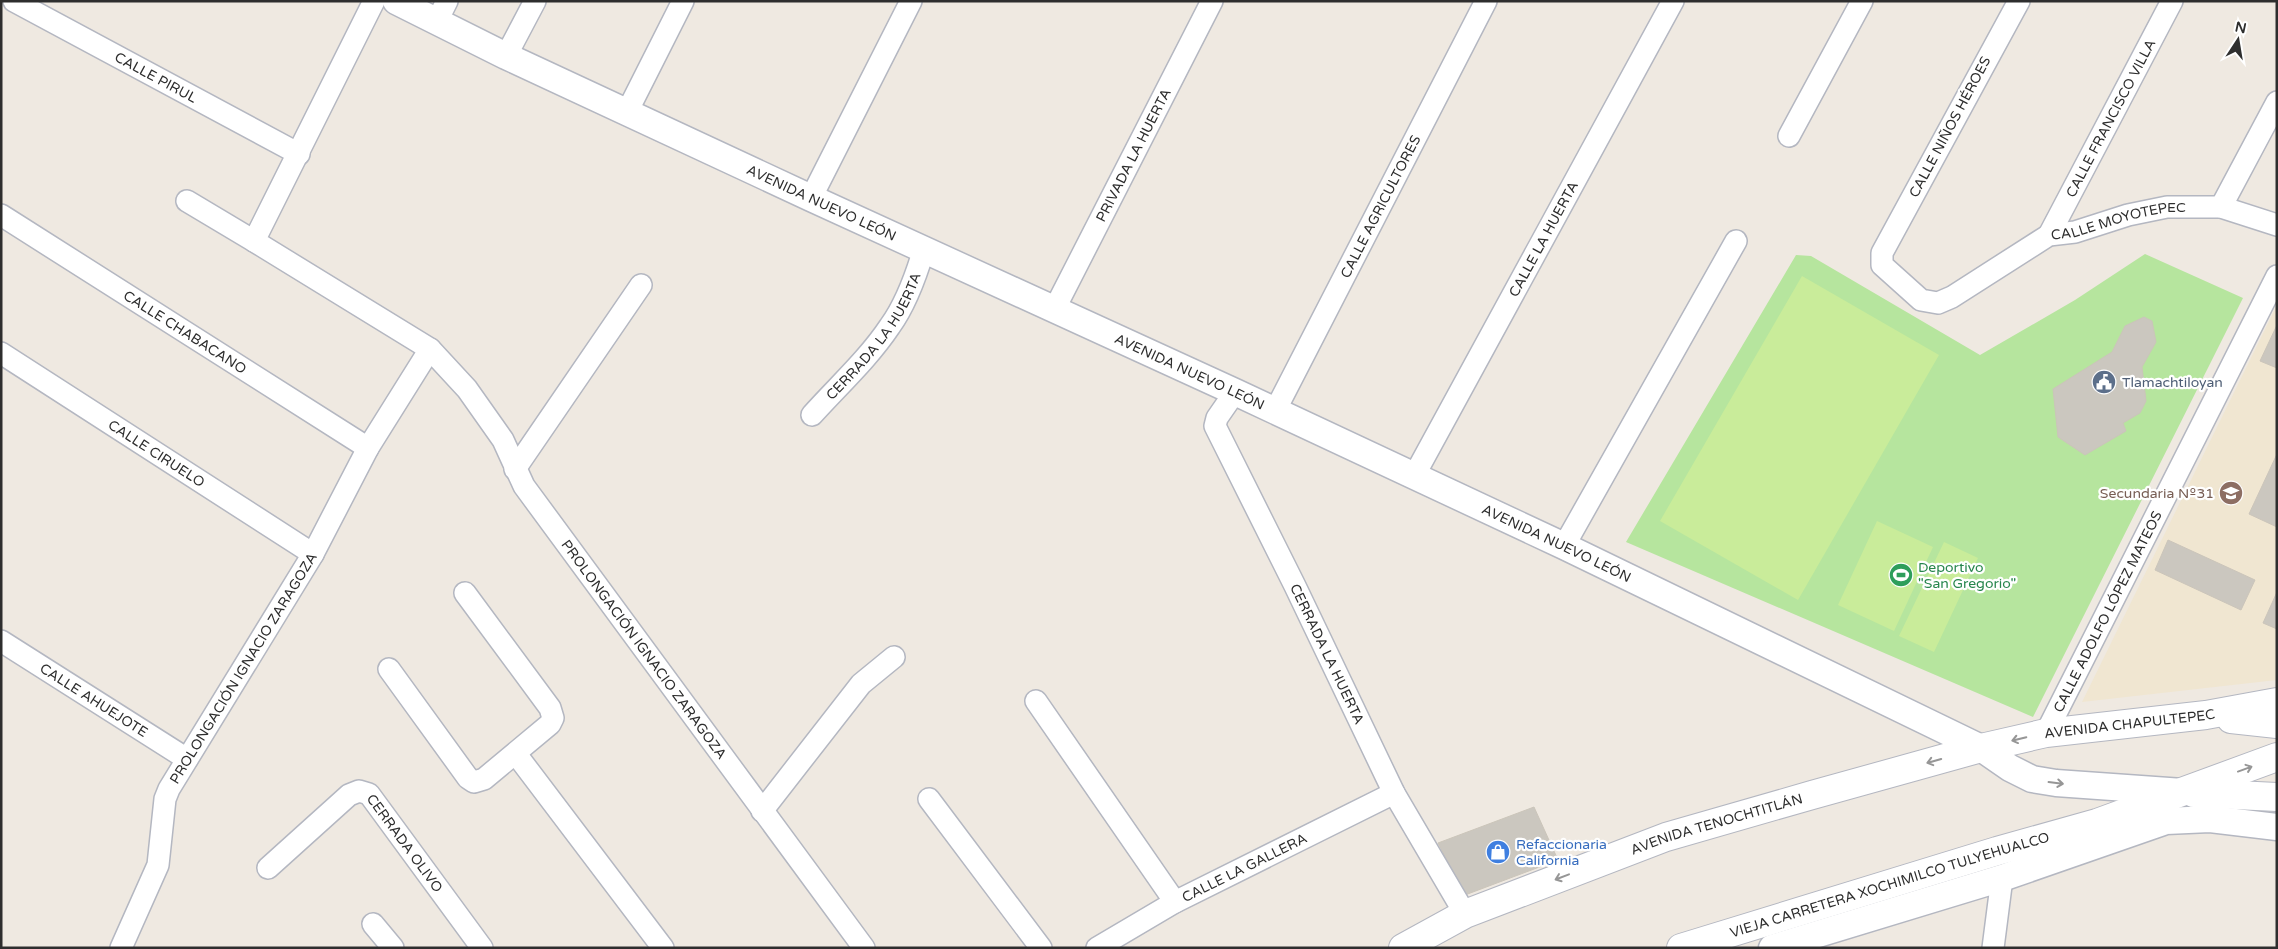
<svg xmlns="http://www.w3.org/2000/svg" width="2278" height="949" font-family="'Varela Round',sans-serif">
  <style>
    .education { fill: #f0e6d1 }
    .green { fill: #b6e59e }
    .pitch { fill: #c9ec9a }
    .building { fill: #cbc7bf; stroke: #cbc5ba }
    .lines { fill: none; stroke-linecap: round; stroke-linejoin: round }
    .minor-casing { stroke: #b4b7c1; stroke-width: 24 }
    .tertiary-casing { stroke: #b4b7c1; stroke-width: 29 }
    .secondary-casing { stroke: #b4b7c1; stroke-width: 30 }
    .minor { stroke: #fff; stroke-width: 21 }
    .tertiary { stroke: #fff; stroke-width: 26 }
    .secondary { stroke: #fff; stroke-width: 28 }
    .oneway { stroke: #969696 }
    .labels { text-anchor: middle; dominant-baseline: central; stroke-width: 4.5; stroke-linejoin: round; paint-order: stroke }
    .street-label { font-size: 14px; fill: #2e2e2e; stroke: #fff }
    .service-label { font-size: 14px; fill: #4e5e75; stroke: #fff; text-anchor: start }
    .education-label { font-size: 14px; fill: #785e54; stroke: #fff; text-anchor: end }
    .leisure-label { font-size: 14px; fill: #27864d; stroke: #fff; text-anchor: start }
    .shop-label { font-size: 14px; fill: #366cbe; stroke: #fff; text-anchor: start }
  </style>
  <rect width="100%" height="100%" fill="#efe9e1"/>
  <!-- education -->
  <path class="education" d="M 2277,305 L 2277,680 L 2082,702 Z"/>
  <!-- green -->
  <path class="green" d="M 2145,254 L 2243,298 L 2033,717 L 1626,542 L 1796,255 L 1811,256 L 1980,355 L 2075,300 Z"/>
  <!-- pitch -->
  <path class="pitch" d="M 1802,276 L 1939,355 L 1798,600 L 1660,521 Z
    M 1877,521 L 1933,547 L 1894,631 L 1838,605 Z
    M 1944,542 L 1978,558 L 1934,652 L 1899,636 Z"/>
  <!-- building -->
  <path class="building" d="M 2144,317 L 2152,321 L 2156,342 L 2142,367 L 2146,401 L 2140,413 L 2123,423 L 2126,431 L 2085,455 L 2058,437 L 2053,389 L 2112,352 L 2125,326 Z
    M 2277,325 L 2277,368 L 2260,361 Z
    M 2277,454 L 2277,527 L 2249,514 Z
    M 2168,540 L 2255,580 L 2241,610 L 2155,570 Z
    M 2277,592 L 2277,629 L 2263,623 Z
    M 1534,807 L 1558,860 L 1465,895 L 1438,843 Z"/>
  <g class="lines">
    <!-- minor casing -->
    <g class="minor-casing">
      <g id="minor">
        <path id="s1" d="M 14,1 L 299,154"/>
        <path id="s2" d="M 374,1 L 254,241 L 430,349 L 467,389 L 503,440 L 524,486 L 864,948"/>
        <path id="s3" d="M 2019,1 L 1882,253 L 1882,265 L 1921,300 L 1938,303 L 1952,297 L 2049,235 L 2075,232 L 2128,215 L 2167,207 L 2221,207 L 2277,225"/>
        <path d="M 437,21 L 447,1"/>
        <path d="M 506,56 L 535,1"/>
        <path d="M 627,112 L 683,1"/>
        <path d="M 1789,136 L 1862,1"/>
        <path d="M 811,198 L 911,1"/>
        <path d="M 187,201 L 254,241"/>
        <path d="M 2221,207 L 2277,102"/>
        <path id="s4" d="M 1,215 L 368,448"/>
        <path id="s5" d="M 2049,235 L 2172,1"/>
        <path id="s6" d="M 1054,310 L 1212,1"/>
        <path id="s7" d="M 1,353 L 313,554"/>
        <path id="s8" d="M 1235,392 L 1217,418 L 1215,426 L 1295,586 L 1394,793 L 1465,914"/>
        <path id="s9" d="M 1275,411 L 1486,1"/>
        <path id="s10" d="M 812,415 C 838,386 868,359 890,326 C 906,304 916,276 924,249"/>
        <path d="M 515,469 L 641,285"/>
        <path id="s11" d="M 1414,476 L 1673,1"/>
        <path d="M 1564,546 L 1736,241"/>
        <path id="s12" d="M 1,641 L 187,759"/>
        <path d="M 389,669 L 468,778 L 474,782 L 484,779 L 550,724 L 553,718 L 550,708 L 465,593"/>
        <path d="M 1036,701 L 1175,902"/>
        <path id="s13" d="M 2046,733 L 2277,276"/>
        <path d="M 516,754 L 663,948"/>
        <path d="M 929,799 L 1041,948"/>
        <path d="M 762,811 L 861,684 L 894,657"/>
        <path id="s14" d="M 268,868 L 349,795 L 359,791 L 369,794 L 482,948"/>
        <path d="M 373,924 L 393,948"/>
        <path id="s15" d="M 121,948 L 158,865 L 165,799 L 169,789 L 313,554 L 368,448 L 430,349"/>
        <path id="s16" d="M 1097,948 L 1175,902 L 1394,793"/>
        <path d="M 1993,948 L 2002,878"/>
      </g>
    </g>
    <!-- tertiary casing -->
    <g class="tertiary-casing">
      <g id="tertiary">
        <path id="s17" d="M 396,1 L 506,56 L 811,198 L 1235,392 L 1564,546 L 1981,748 L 2010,768 L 2032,779 L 2056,783 L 2183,792"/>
        <path d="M 1772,948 L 2002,878 L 2166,821 L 2210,819 L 2277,827"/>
      </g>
    </g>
    <!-- secondary casing -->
    <g class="secondary-casing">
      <g id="secondary">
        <path d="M 2231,719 L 2277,724"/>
        <path d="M 2194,793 L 2277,797"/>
        <path id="s18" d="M 1403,948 L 1465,914 L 1666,837 L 1812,795 L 1981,748 L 2046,733 L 2206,715 L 2277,702"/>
        <path id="s19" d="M 1681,948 L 1997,851 L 2097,823 L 2277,757"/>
      </g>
    </g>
    <!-- minor -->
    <use href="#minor" class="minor"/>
    <!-- tertiary -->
    <use href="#tertiary" class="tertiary"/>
    <!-- secondary -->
    <use href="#secondary" class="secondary"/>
  </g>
  <!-- one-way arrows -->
  <defs><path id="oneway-shaft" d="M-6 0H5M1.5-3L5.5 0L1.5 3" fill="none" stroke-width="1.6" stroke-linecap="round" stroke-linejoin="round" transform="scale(1.25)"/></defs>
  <g class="oneway">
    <use href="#oneway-shaft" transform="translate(2019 739) rotate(167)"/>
    <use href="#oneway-shaft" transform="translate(1934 761) rotate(164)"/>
    <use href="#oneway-shaft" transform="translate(2245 769) rotate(-20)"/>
    <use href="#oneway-shaft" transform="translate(2056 783) rotate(7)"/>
    <use href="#oneway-shaft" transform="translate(1562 877) rotate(159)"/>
  </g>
  <!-- icons -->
  <defs>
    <g id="civic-disc" transform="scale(1.25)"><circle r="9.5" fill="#5c6f8a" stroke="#fff"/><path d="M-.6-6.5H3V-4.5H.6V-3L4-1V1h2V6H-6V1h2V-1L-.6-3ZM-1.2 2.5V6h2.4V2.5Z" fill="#fff"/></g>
    <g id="school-disc" transform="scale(1.25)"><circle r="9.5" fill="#8d6e63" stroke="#fff"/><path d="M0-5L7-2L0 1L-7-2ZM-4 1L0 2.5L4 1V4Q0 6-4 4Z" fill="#fff"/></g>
    <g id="stadium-disc" transform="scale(1.25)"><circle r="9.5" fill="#2e9e5b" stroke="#fff"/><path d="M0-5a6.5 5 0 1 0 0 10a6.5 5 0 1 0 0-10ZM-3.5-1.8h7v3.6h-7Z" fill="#fff"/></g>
    <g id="shop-disc" transform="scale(1.25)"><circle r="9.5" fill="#3f7fe0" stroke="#fff"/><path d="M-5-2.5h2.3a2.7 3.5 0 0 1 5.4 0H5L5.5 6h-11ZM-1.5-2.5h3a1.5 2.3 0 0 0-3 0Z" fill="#fff"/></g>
  </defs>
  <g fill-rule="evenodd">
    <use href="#civic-disc" x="2104" y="382"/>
    <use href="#school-disc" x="2231" y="493"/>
    <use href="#stadium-disc" x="1901" y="575"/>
    <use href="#shop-disc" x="1498" y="852"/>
  </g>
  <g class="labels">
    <!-- street labels -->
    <g class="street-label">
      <text stroke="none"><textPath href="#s1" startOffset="161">CALLE PIRUL</textPath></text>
      <text stroke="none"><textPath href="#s5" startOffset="132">CALLE FRANCISCO VILLA</textPath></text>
      <text transform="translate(1950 127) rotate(-62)">CALLE NIÑOS HÉROES</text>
      <text stroke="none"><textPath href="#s6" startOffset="174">PRIVADA LA HUERTA</textPath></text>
      <text stroke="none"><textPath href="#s17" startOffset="471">AVENIDA NUEVO LEÓN</textPath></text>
      <text stroke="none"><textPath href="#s9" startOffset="230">CALLE AGRICULTORES</textPath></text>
      <text stroke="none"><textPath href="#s3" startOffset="570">CALLE MOYOTEPEC</textPath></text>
      <text stroke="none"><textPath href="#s11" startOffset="270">CALLE LA HUERTA</textPath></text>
      <text stroke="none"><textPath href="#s4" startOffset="218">CALLE CHABACANO</textPath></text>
      <text stroke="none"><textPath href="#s10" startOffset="101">CERRADA LA HUERTA</textPath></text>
      <text stroke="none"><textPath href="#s17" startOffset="876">AVENIDA NUEVO LEÓN</textPath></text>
      <text stroke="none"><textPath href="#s7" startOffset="185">CALLE CIRUELO</textPath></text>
      <text stroke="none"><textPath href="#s17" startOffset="1281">AVENIDA NUEVO LEÓN</textPath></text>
      <text stroke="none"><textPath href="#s13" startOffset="136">CALLE ADOLFO LÓPEZ MATEOS</textPath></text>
      <text stroke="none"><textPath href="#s2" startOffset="845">PROLONGACIÓN IGNACIO ZARAGOZA</textPath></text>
      <text stroke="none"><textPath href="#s8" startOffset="294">CERRADA LA HUERTA</textPath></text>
      <text stroke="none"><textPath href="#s15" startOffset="310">PROLONGACIÓN IGNACIO ZARAGOZA</textPath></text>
      <text stroke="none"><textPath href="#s12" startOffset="110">CALLE AHUEJOTE</textPath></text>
      <text stroke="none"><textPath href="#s18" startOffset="764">AVENIDA CHAPULTEPEC</textPath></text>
      <text stroke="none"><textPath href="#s18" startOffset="338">AVENIDA TENOCHTITLÁN</textPath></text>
      <text stroke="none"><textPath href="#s14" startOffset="191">CERRADA OLIVO</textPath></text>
      <text stroke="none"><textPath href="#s16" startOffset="168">CALLE LA GALLERA</textPath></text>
      <text stroke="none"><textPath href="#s19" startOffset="218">VIEJA CARRETERA XOCHIMILCO TULYEHUALCO</textPath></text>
    </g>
    <!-- service labels -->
    <g class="service-label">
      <text x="2122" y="382">Tlamachtiloyan</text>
    </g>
    <!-- education labels -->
    <g class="education-label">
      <text x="2214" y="493">Secundaria Nº31</text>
    </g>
    <!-- leisure labels -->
    <g class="leisure-label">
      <text x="1918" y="567">Deportivo<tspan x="1918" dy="16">"San Gregorio"</tspan></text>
    </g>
    <!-- shop labels -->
    <g class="shop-label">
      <text x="1516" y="844">Refaccionaria<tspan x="1516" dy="16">California</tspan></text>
    </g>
  </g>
  <!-- border -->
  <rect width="2278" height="949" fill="none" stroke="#2e2e2e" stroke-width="5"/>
  <!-- north arrow -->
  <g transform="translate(2238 40) rotate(12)" stroke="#ffffff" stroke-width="4" paint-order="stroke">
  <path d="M0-4L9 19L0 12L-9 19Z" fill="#2e2e2e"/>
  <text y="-8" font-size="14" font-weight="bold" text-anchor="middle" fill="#2e2e2e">N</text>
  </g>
</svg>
